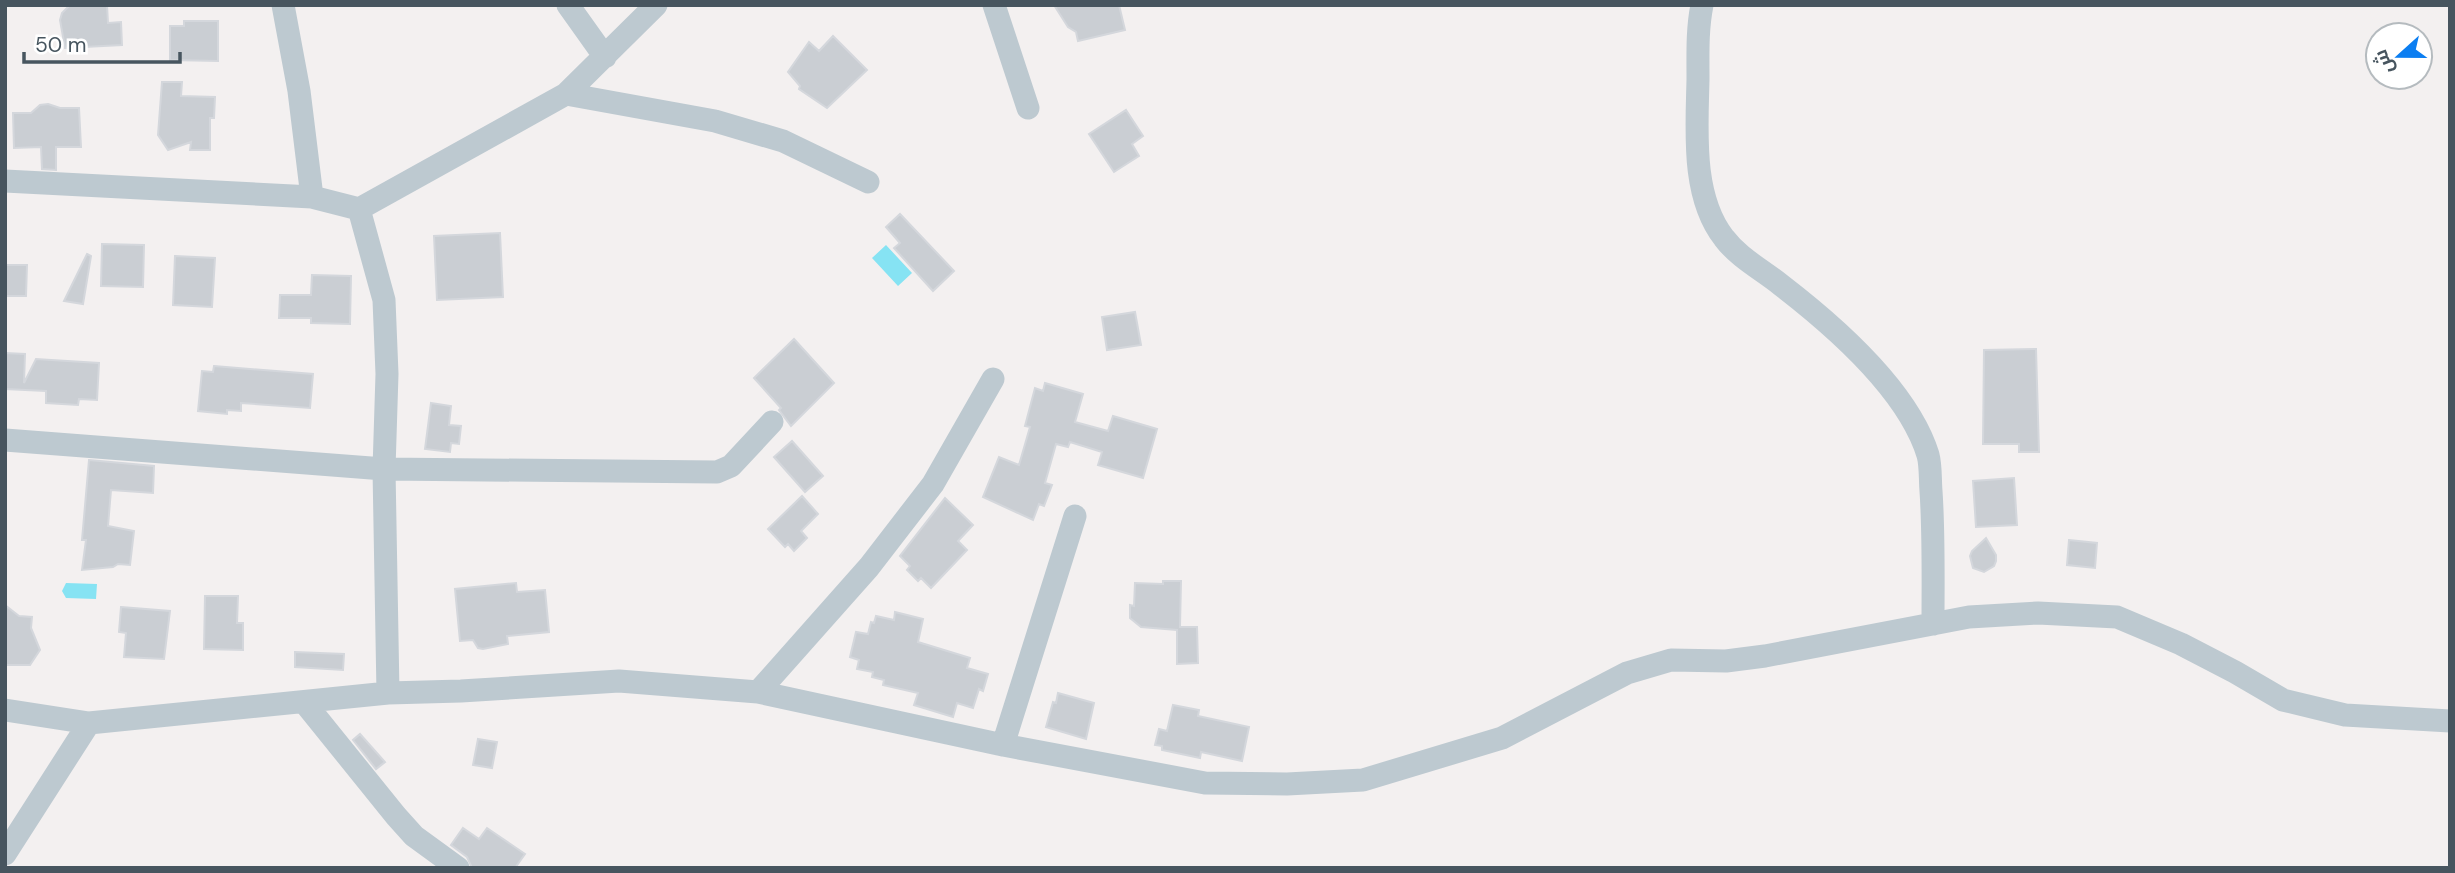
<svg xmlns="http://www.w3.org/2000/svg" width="2455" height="873" font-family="'DM Sans',Cairo,sans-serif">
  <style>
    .water { fill: #86e3f3 }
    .building { fill: #caced3; stroke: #d4d7dc; stroke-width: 2 }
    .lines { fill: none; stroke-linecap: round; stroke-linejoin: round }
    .minor { stroke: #bdc9d0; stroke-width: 23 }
  </style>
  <rect width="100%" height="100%" fill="#f3f0f0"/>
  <!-- water -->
  <path class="water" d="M 886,245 L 912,273 L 898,286 L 872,258 Z
    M 66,583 L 97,584 L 96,599 L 66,598 L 62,591 Z"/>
  <!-- building -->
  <path class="building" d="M 70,5 L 107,5 L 108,23 L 121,22 L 122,45 L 65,48 L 60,20 L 62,13 Z
    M 1054,5 L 1119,5 L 1125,30 L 1078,41 L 1076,32 L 1068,27 Z
    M 184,21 L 218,21 L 218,61 L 170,60 L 170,26 L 184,26 Z
    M 833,36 L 867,70 L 827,108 L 799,89 L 800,86 L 788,72 L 809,42 L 819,51 Z
    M 162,82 L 182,82 L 181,96 L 215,97 L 214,118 L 210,118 L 210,150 L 190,150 L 191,142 L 168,150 L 158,135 Z
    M 48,104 L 60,108 L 79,108 L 81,147 L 56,147 L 56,170 L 42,169 L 41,147 L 14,148 L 13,113 L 31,113 L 40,105 Z
    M 1126,110 L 1143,136 L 1132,144 L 1139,156 L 1114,172 L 1089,134 Z
    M 900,214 L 954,271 L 933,291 L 894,248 L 900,243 L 886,227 Z
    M 500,233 L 503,297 L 437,300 L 434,236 Z
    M 102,244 L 144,245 L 143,287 L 101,286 Z
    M 87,254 L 91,256 L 83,304 L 64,301 Z
    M 175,256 L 215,258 L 212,307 L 173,305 Z
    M 5,265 L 27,265 L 26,296 L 5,296 Z
    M 312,275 L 351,276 L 350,324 L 311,323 L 311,318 L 279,318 L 280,295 L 311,295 Z
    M 1135,312 L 1141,345 L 1107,350 L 1102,317 Z
    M 794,339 L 834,383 L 791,426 L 779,410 L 781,408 L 754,378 Z
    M 2036,349 L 2039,452 L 2019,452 L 2019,444 L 1983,444 L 1984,350 Z
    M 5,353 L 25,354 L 24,383 L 36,359 L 99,363 L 97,400 L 79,399 L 78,405 L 46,403 L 46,391 L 5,389 Z
    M 214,366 L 313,374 L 310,408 L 241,403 L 241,411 L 227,410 L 227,414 L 198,411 L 202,371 L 213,372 Z
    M 1045,383 L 1083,394 L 1075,422 L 1108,431 L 1113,416 L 1157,429 L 1143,478 L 1098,465 L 1102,452 L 1070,442 L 1068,447 L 1056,444 L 1045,483 L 1052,485 L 1044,506 L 1039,504 L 1033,520 L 983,497 L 999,457 L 1019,465 L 1030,427 L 1025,426 L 1035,388 L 1043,391 Z
    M 431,403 L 451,406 L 449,425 L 461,426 L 459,444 L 451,443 L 450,452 L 425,449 Z
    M 792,441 L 823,476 L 805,492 L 774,457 Z
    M 89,460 L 154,466 L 153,493 L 111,490 L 108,526 L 134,531 L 130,565 L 118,564 L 113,567 L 82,570 L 86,540 L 82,540 Z
    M 2014,478 L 2017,525 L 1976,527 L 1973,481 Z
    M 802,496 L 818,514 L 801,531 L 807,538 L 794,551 L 788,544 L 785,547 L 768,529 Z
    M 945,498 L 973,525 L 958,541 L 967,550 L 931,588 L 921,578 L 918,581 L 907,570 L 910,566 L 900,556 Z
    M 1986,538 L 1996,555 L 1996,561 L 1994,566 L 1984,572 L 1973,568 L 1970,556 L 1972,551 Z
    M 2069,540 L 2097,543 L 2095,568 L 2067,565 Z
    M 1163,581 L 1181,581 L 1180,627 L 1197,627 L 1198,663 L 1177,664 L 1177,630 L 1141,627 L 1130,618 L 1130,605 L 1134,606 L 1135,583 L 1163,584 Z
    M 516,583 L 517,592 L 545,590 L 549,632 L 507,636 L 508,644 L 483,649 L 478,648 L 473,640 L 460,641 L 455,589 Z
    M 205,596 L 238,596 L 237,623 L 243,623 L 243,650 L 204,649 Z
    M 5,605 L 19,616 L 32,617 L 31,628 L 40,650 L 30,665 L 5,665 Z
    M 121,607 L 170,611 L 164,659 L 124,657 L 126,633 L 119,632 Z
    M 895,612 L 923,619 L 918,642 L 970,658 L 967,668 L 988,674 L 983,691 L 979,689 L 973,708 L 957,703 L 953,717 L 914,705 L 918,693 L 883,685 L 884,680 L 872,677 L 873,672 L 857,669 L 859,660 L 850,657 L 856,632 L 868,634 L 871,622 L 874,623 L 876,616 L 894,620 Z
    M 295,652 L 344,654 L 343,670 L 295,667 Z
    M 1058,693 L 1094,703 L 1086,739 L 1046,727 L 1053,702 L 1056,703 Z
    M 1173,705 L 1199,710 L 1198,716 L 1249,727 L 1242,761 L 1201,752 L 1200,758 L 1162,750 L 1162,746 L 1155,745 L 1159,729 L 1167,731 Z
    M 360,734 L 385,762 L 376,769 L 353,740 Z
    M 478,739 L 497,742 L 492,768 L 473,765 Z
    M 463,828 L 479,839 L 487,828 L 525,854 L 515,868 L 472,868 L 467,857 L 451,845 Z"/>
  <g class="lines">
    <!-- minor -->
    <path class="minor" d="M 283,5 L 299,91 L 312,197
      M 568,5 L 605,57
      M 994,5 L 1028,108
      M 1702,5 C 1697,30 1698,54 1698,79 C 1697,129 1691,196 1724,238 C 1739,258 1761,269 1781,285 C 1833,325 1908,390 1928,455 C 1931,466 1930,480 1931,491 C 1934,535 1933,580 1933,624
      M 566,94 L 656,5
      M 5,181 L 312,197 L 359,209 L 566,94 L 715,121 L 783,141 L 868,182
      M 359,209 L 384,300 L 387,374 L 384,469 L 388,693
      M 5,440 L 384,469 L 717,472 L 731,466 L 772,422
      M 758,692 L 1003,745 L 1205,783 L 1287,784 L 1363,780 L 1502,738 L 1627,673 L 1671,660 L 1726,661 L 1765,656 L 1969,617 L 2038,613 L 2117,617 L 2181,644 L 2235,672 L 2283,700 L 2345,715 L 2450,721
      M 304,702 L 396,816 L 414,836 L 458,868
      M 5,710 L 89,723 L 5,854
      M 89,723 L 388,693 L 461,691 L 619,681 L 758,692 L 869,567 L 933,484 L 993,379
      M 1003,745 L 1075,516"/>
  </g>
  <!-- border -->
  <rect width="2455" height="873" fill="none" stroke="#47555f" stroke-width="14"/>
  <!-- north arrow -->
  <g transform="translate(2399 56) rotate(249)"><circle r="33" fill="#ffffff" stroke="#b5bbbf" stroke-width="2"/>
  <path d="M0-5L12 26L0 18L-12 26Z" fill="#0c7ef1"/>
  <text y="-10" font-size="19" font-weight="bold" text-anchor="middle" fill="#47555f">ش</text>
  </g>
  <!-- scale -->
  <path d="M24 52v10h156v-10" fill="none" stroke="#47555f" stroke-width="3.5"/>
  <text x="35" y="52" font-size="21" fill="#47555f" stroke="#ffffff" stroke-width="5" paint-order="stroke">50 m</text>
</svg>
